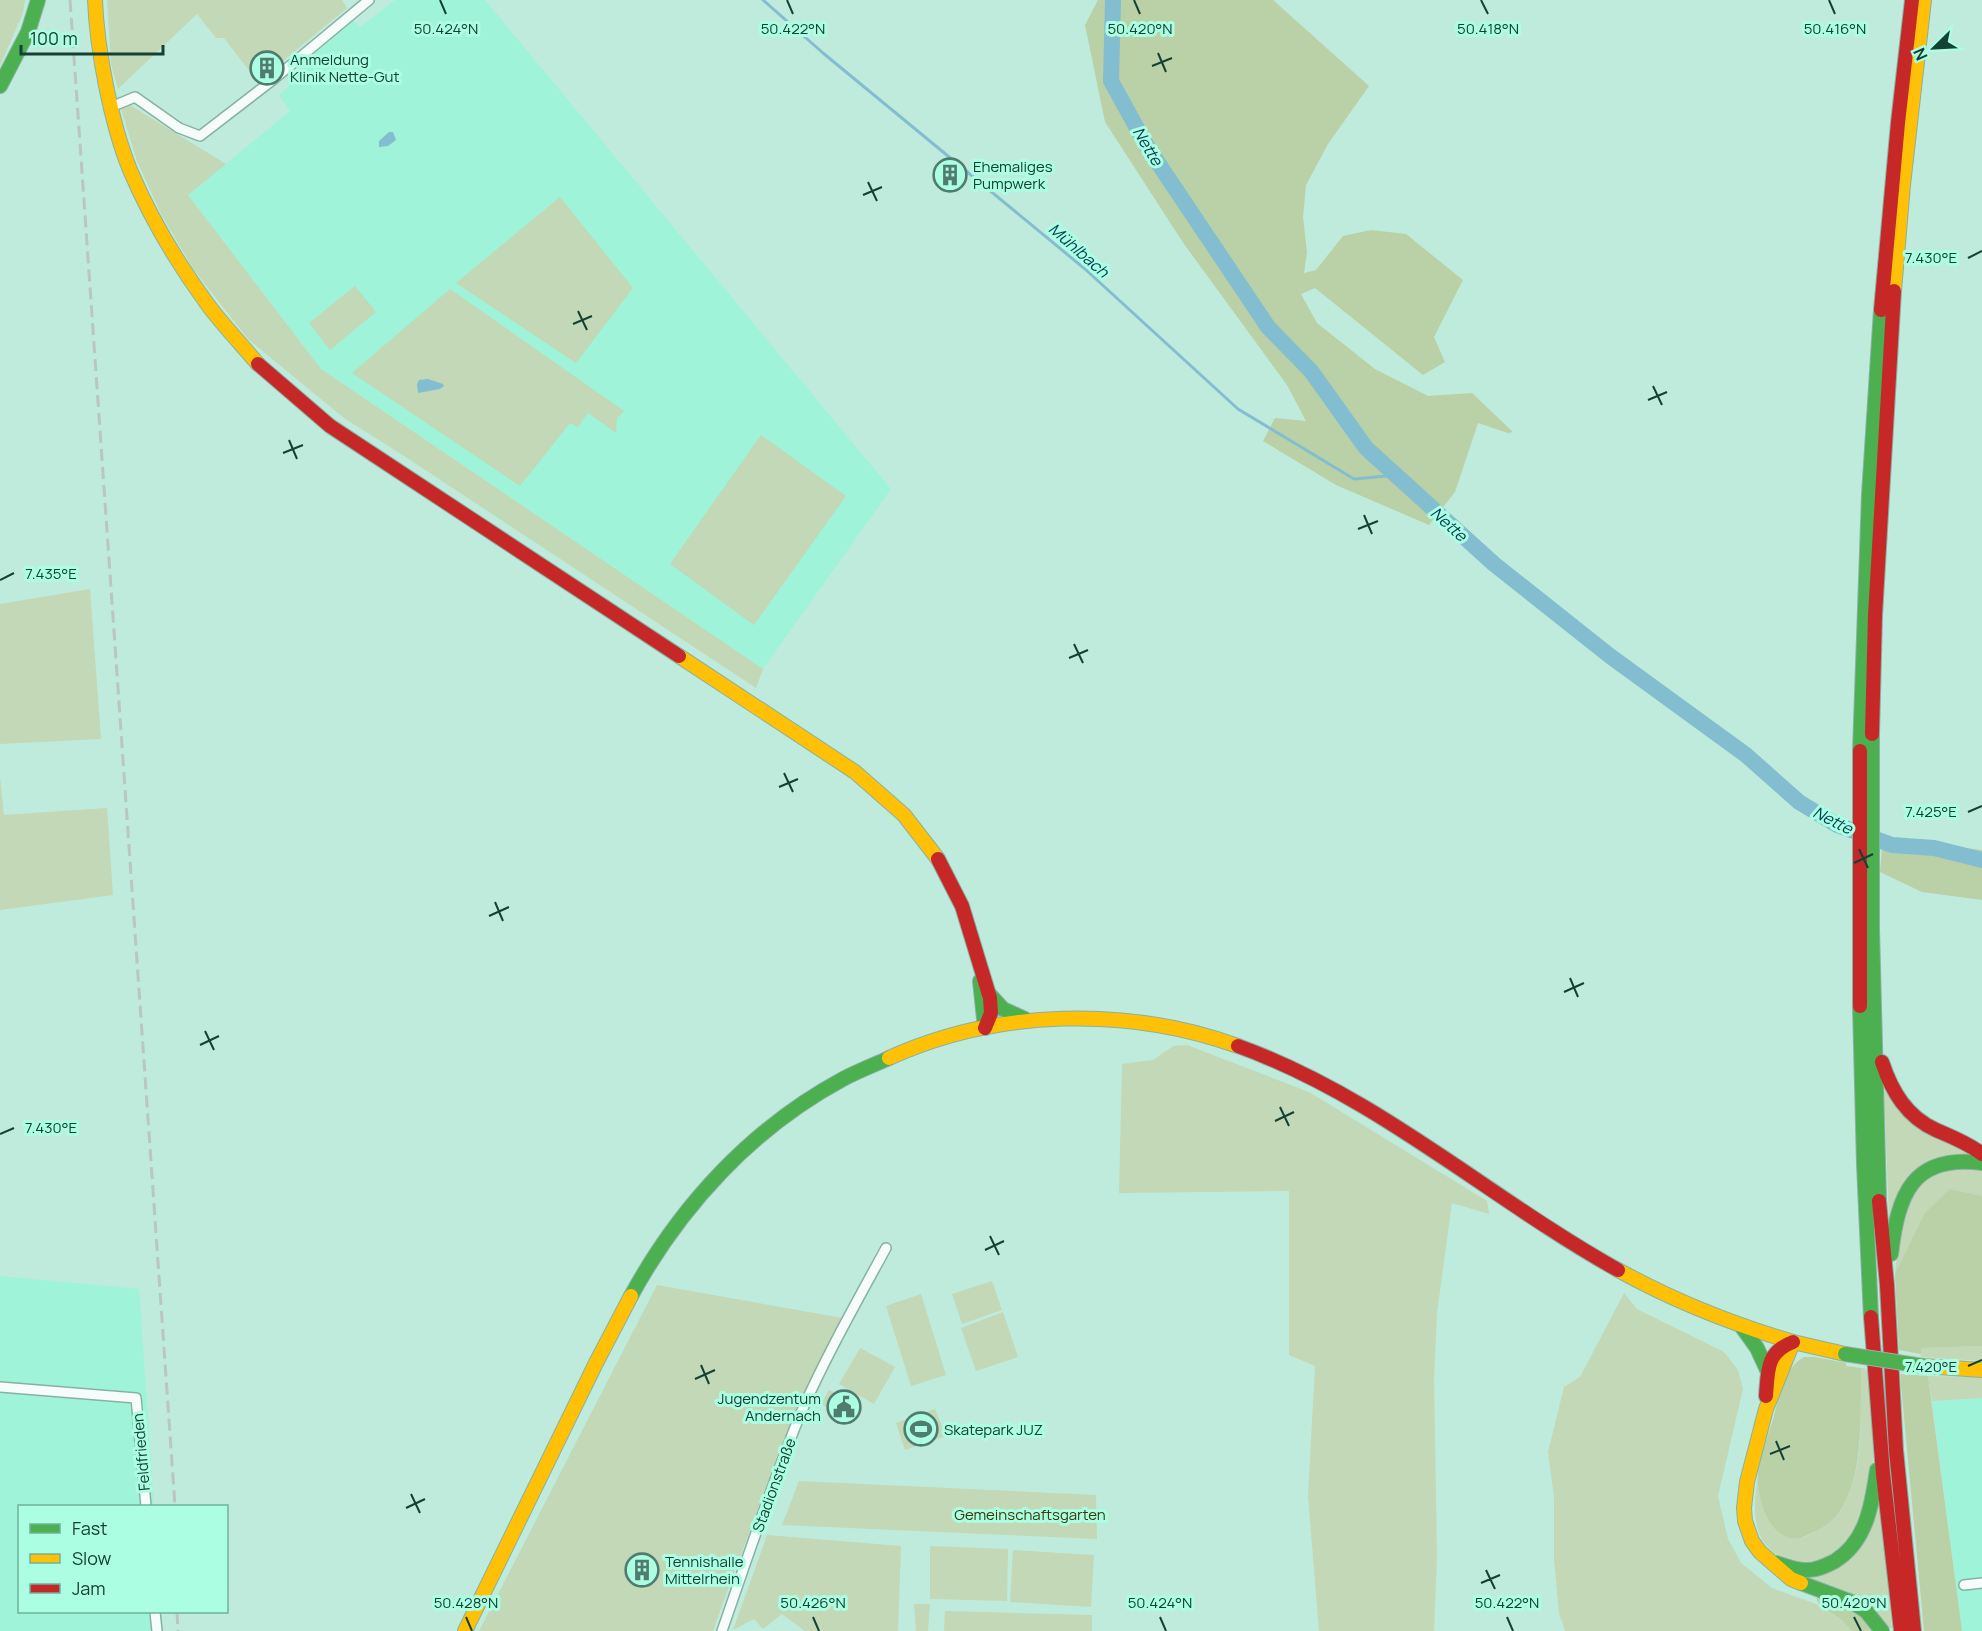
<svg xmlns="http://www.w3.org/2000/svg" width="1982" height="1631" font-family="Manrope,sans-serif">
  <style>
    .built { fill: #9ef3d8 }
    .green { fill: #c2d8b6 }
    .forest { fill: #bad0a7 }
    .water { fill: #82bed0 }
    .lines { fill: none; stroke-linecap: round; stroke-linejoin: round }
    .stream { stroke: #82bed0; stroke-width: 3 }
    .river { stroke: #82bed0; stroke-width: 16 }
    .street-casing { stroke: #88b1a4; stroke-width: 12 }
    .fast-casing { stroke: #88b1a4; stroke-width: 16 }
    .slow-casing { stroke: #88b1a4; stroke-width: 16 }
    .jam-casing { stroke: #88b1a4; stroke-width: 16 }
    .street { stroke: #f5fcfa; stroke-width: 9 }
    .fast { stroke: #4caf50; stroke-width: 14 }
    .slow { stroke: #ffc107; stroke-width: 14 }
    .jam { stroke: #c62828; stroke-width: 14 }
    .rail { stroke: #b9c6c2; stroke-width: 3; stroke-dasharray: 12 6; stroke-linecap: butt }
    .fast-bridge-casing { stroke: #a4abab; stroke-width: 16; stroke-linecap: butt }
    .fast-bridge { stroke: #4caf50; stroke-width: 14 }
    .ticks { fill: none; stroke: #134134; stroke-width: 2 }
    .labels { text-anchor: middle; dominant-baseline: central; stroke-width: 6; stroke-linejoin: round; paint-order: stroke }
    .poi-label { font-size: 15px; fill: #134134; stroke: #acfee2; text-anchor: start }
    .street-label { font-size: 15px; fill: #134134; stroke: #acfee2 }
    .park-label { font-size: 15px; fill: #383a08; stroke: #acfee2 }
    .water-label { font-size: 16px; font-style: italic; fill: #013c53; stroke: #acfee2 }
    .ticks-label { font-size: 15px; text-anchor: middle; fill: #134134; stroke: #acfee2; stroke-width: 6; stroke-linejoin: round; paint-order: stroke }
  </style>
  <rect width="100%" height="100%" fill="#bfebdc"/>
  <!-- built -->
  <path class="built" d="M 395,0 L 485,0 L 891,489 L 763,669 L 321,369 L 188,195 L 290,111 L 279,95 L 289,86 L 287,82 L 305,66 L 303,62 L 353,20 L 360,27 Z
    M 0,1276 L 139,1289 L 154,1506 L 20,1506 L 20,1612 L 161,1612 L 163,1631 L 0,1631 Z
    M 1982,1398 L 1982,1631 L 1962,1631 L 1932,1401 Z"/>
  <!-- green -->
  <path class="green" d="M 0,0 L 25,0 L 23,13 L 0,66 Z
    M 107,0 L 342,0 L 347,8 L 277,66 L 270,58 L 251,73 L 224,38 L 216,38 L 197,14 L 118,89 L 111,64 Z
    M 128,104 L 226,164 L 188,195 L 321,369 L 763,669 L 756,688 L 401,454 L 344,418 L 248,339 L 193,269 L 161,214 L 137,161 L 121,109 Z
    M 560,197 L 633,288 L 576,363 L 456,283 Z
    M 355,286 L 376,312 L 330,350 L 309,323 Z
    M 450,289 L 624,411 L 617,418 L 616,433 L 588,413 L 578,427 L 570,423 L 520,486 L 352,373 Z
    M 761,435 L 846,496 L 754,625 L 670,564 Z
    M 90,589 L 101,739 L 0,744 L 0,604 Z
    M 0,777 L 4,815 L 107,808 L 113,895 L 0,910 Z
    M 1187,1045 L 1309,1092 L 1487,1201 L 1489,1214 L 1452,1203 L 1437,1313 L 1434,1379 L 1437,1556 L 1434,1631 L 1319,1631 L 1308,1496 L 1315,1366 L 1289,1355 L 1289,1191 L 1119,1193 L 1122,1064 L 1153,1060 L 1173,1046 Z
    M 1889,1090 L 1982,1156 L 1944,1158 L 1889,1216 L 1884,1091 Z
    M 1947,1167 L 1982,1171 L 1982,1196 L 1950,1189 L 1895,1274 L 1900,1224 L 1914,1189 Z
    M 992,1281 L 1002,1310 L 962,1324 L 952,1294 Z
    M 657,1285 L 843,1318 C 792,1419 751,1524 713,1631 L 479,1631 Z
    M 1624,1293 L 1637,1309 L 1724,1352 L 1738,1370 L 1743,1389 L 1718,1496 L 1728,1539 L 1741,1563 L 1772,1588 L 1819,1605 L 1836,1615 L 1852,1631 L 1565,1631 L 1559,1613 L 1554,1559 L 1554,1497 L 1548,1452 L 1564,1387 L 1580,1377 Z
    M 921,1294 L 946,1375 L 911,1386 L 886,1306 Z
    M 1003,1312 L 1018,1357 L 976,1371 L 961,1328 Z
    M 1982,1346 L 1982,1361 L 1921,1357 L 1920,1348 Z
    M 860,1348 L 895,1367 L 874,1404 L 839,1384 Z
    M 1861,1368 L 1868,1369 C 1870,1405 1877,1454 1870,1489 C 1868,1498 1865,1507 1862,1516 C 1860,1521 1860,1528 1857,1533 C 1838,1567 1780,1574 1761,1537 C 1751,1516 1756,1494 1758,1473 L 1761,1498 L 1803,1538 C 1817,1531 1832,1524 1841,1510 C 1866,1469 1860,1414 1861,1368 Z
    M 1928,1376 L 1982,1377 L 1982,1398 L 1932,1401 Z
    M 829,1390 L 836,1394 L 828,1408 L 821,1404 Z
    M 935,1409 L 946,1436 L 905,1450 L 896,1423 Z
    M 799,1481 L 1096,1495 L 1097,1539 L 782,1525 Z
    M 1876,1504 L 1881,1504 L 1892,1628 L 1888,1628 L 1792,1570 L 1833,1567 Z
    M 767,1535 L 901,1546 L 898,1631 L 805,1631 L 782,1614 L 763,1629 L 754,1619 L 733,1630 Z
    M 930,1546 L 1008,1549 L 1007,1601 L 930,1599 Z
    M 1013,1550 L 1094,1555 L 1091,1607 L 1010,1602 Z
    M 914,1604 L 930,1604 L 928,1631 L 916,1631 Z
    M 945,1611 L 1092,1615 L 1092,1631 L 944,1631 Z"/>
  <!-- forest -->
  <path class="forest" d="M 1098,0 L 1273,0 L 1369,86 L 1328,144 L 1306,185 L 1303,217 L 1307,253 L 1304,273 L 1316,270 L 1343,236 L 1371,230 L 1406,234 L 1463,280 L 1434,337 L 1445,362 L 1423,375 L 1315,288 L 1301,294 L 1317,323 L 1375,369 L 1428,396 L 1472,393 L 1513,432 L 1508,433 L 1478,423 L 1455,492 L 1429,525 L 1336,485 L 1263,441 L 1275,418 L 1306,421 L 1287,385 L 1184,244 L 1105,122 L 1085,25 Z
    M 1883,838 L 1982,850 L 1982,900 L 1922,892 L 1880,872 Z
    M 1950,1189 L 1982,1196 L 1982,1346 L 1921,1348 L 1921,1354 L 1899,1350 L 1895,1274 L 1925,1213 Z
    M 1804,1357 L 1815,1357 L 1846,1363 L 1846,1366 L 1861,1368 C 1860,1412 1865,1473 1840,1511 C 1835,1519 1825,1527 1816,1531 C 1808,1535 1800,1540 1791,1538 C 1766,1533 1757,1495 1758,1473 C 1760,1456 1769,1433 1774,1416 C 1779,1396 1784,1368 1804,1357 Z
    M 1900,1374 L 1928,1376 L 1962,1631 L 1924,1631 Z
    M 1817,1593 L 1851,1606 L 1878,1631 L 1852,1631 C 1847,1626 1843,1621 1838,1617 C 1829,1609 1814,1608 1817,1593 Z"/>
  <!-- water -->
  <path class="water" d="M 389,132 L 393,132 L 396,140 L 388,146 L 379,147 L 379,141 Z
    M 428,379 L 443,384 L 444,386 L 440,389 L 418,393 L 417,384 L 419,380 Z"/>
  <g class="lines">
    <!-- stream -->
    <path class="stream" d="M 763,0 L 823,53 L 1085,269 L 1238,409 L 1354,479 L 1397,475"/>
    <!-- river -->
    <path class="river" d="M 1113,0 L 1111,81 L 1148,148 L 1268,327 L 1311,371 L 1366,448 L 1494,564 L 1610,656 L 1746,755 L 1799,802 L 1837,825 L 1892,845 L 1934,848 L 1982,860"/>
    <!-- street casing -->
    <g class="street-casing">
      <path id="street" d="M 111,107 L 135,97 L 179,128 L 200,136 L 274,79 L 369,0
        M 0,1387 L 136,1398 L 146,1506
        M 1964,1585 L 1982,1583
        M 155,1612 L 157,1631
        M 722,1631 C 747,1559 771,1486 800,1415 C 825,1358 856,1303 886,1248"/>
    </g>
    <!-- fast casing -->
    <g class="fast-casing">
      <path id="fast" d="M 0,86 L 28,32 L 38,0
        M 1872,734 L 1872,930 L 1879,1201
        M 1860,751 L 1869,495 L 1881,310
        M 980,981 L 985,1028
        M 990,995 L 1003,1009 L 1025,1019
        M 1860,1006 L 1864,1164 L 1871,1317
        M 1891,1254 C 1898,1195 1912,1154 1982,1163
        M 631,1296 C 680,1206 752,1128 843,1079 C 858,1071 874,1065 889,1058
        M 1742,1327 L 1757,1348 L 1768,1372
        M 1776,1563 C 1786,1566 1797,1571 1808,1570 C 1818,1570 1827,1565 1835,1561 C 1867,1541 1872,1504 1877,1470
        M 1801,1583 L 1852,1602 L 1866,1611 L 1882,1631"/>
    </g>
    <!-- slow casing -->
    <g class="slow-casing">
      <path id="slow" d="M 95,0 C 97,50 111,123 130,170 C 150,217 178,264 208,305 C 223,325 241,344 258,364
        M 1894,291 L 1903,185 L 1924,0
        M 679,656 L 855,772 L 904,815 L 938,859
        M 889,1058 C 997,1009 1127,1006 1238,1046
        M 1618,1270 C 1674,1301 1732,1324 1793,1342
        M 1793,1342 L 1845,1354
        M 1793,1342 L 1766,1409 L 1747,1482 L 1744,1508 L 1745,1521 L 1752,1541 L 1760,1552 L 1791,1579 L 1801,1583
        M 1923,1366 L 1982,1370
        M 465,1631 L 596,1363 L 631,1296"/>
    </g>
    <!-- jam casing -->
    <g class="jam-casing">
      <path id="jam" d="M 1881,310 L 1898,123 L 1912,0
        M 258,364 L 330,426 L 679,656
        M 1872,734 L 1875,616 L 1894,291
        M 1860,751 L 1860,1006
        M 938,859 L 962,906 L 990,998 L 991,1013 L 985,1028
        M 1238,1046 C 1379,1097 1489,1198 1618,1270
        M 1882,1062 C 1892,1092 1907,1117 1936,1130 C 1952,1137 1968,1143 1982,1154
        M 1879,1201 L 1887,1285 L 1896,1450 L 1914,1631
        M 1871,1317 L 1883,1474 L 1901,1631
        M 1766,1396 C 1768,1371 1766,1352 1793,1342"/>
    </g>
    <!-- street -->
    <use href="#street" class="street"/>
    <!-- fast -->
    <use href="#fast" class="fast"/>
    <!-- slow -->
    <use href="#slow" class="slow"/>
    <!-- jam -->
    <use href="#jam" class="jam"/>
    <!-- rail -->
    <path class="rail" d="M 70,0 L 175,1506
      M 177,1612 L 178,1631"/>
    <!-- fast-bridge casing -->
    <g class="fast-bridge-casing">
      <path id="fast-bridge" d="M 1845,1354 L 1923,1366"/>
    </g>
    <!-- fast-bridge -->
    <use href="#fast-bridge" class="fast-bridge"/>
  </g>
  <!-- ticks -->
  <path class="ticks" d="M 440,0 L 446,14M 787,0 L 793,14M 1134,0 L 1140,14M 1481,0 L 1488,14M 1829,0 L 1835,14M 1158,53 L 1166,72M 1152,66 L 1172,58M 868,182 L 877,201M 863,195 L 882,187M 1968,258 L 1982,251M 578,311 L 587,330M 573,324 L 592,316M 1653,386 L 1662,405M 1648,400 L 1667,392M 289,440 L 297,459M 283,453 L 303,445M 1364,515 L 1372,534M 1358,529 L 1378,521M 0,580 L 14,573M 1074,644 L 1083,663M 1069,658 L 1088,650M 784,773 L 793,792M 779,787 L 798,779M 1968,812 L 1982,806M 1859,849 L 1868,868M 1854,863 L 1873,854M 495,902 L 503,921M 489,916 L 509,907M 1570,978 L 1578,997M 1564,992 L 1584,983M 205,1031 L 214,1050M 200,1045 L 219,1036M 1280,1107 L 1289,1126M 1275,1121 L 1294,1112M 0,1134 L 14,1128M 990,1236 L 999,1255M 985,1250 L 1004,1241M 701,1365 L 709,1384M 1968,1366 L 1982,1360M 695,1379 L 715,1370M 1776,1441 L 1784,1460M 1770,1454 L 1790,1446M 411,1494 L 420,1513M 406,1508 L 425,1499M 1486,1570 L 1495,1589M 1481,1583 L 1500,1575M 466,1617 L 472,1631M 813,1617 L 819,1631M 1160,1617 L 1166,1631M 1507,1617 L 1513,1631M 1854,1617 L 1861,1631"/>
  <!-- icons -->
  <defs>
    <g id="building-ring" transform="scale(1.725)"><circle r="9.5" fill="#acfee2" stroke="#4f7c6f" stroke-width="1.5"/><path d="M-4-6H4V6H1V3H-1V6H-4ZM-2.5-4.3h1.7v1.8h-1.7ZM.8-4.3h1.7v1.8H.8ZM-2.5-1h1.7V.8h-1.7ZM.8-1h1.7V.8H.8Z" fill="#4f7c6f"/></g>
    <g id="civic-ring" transform="scale(1.725)"><circle r="9.5" fill="#acfee2" stroke="#4f7c6f" stroke-width="1.5"/><path d="M-.6-6.5H3V-4.5H.6V-3L4-1V1h2V6H-6V1h2V-1L-.6-3ZM-1.2 2.5V6h2.4V2.5Z" fill="#4f7c6f"/></g>
    <g id="stadium-ring" transform="scale(1.725)"><circle r="9.5" fill="#acfee2" stroke="#4f7c6f" stroke-width="1.5"/><path d="M0-5a6.5 5 0 1 0 0 10a6.5 5 0 1 0 0-10ZM-3.5-1.8h7v3.6h-7Z" fill="#4f7c6f"/></g>
  </defs>
  <g fill-rule="evenodd">
    <use href="#building-ring" x="267" y="68"/>
    <use href="#building-ring" x="950" y="175"/>
    <use href="#civic-ring" x="844" y="1407"/>
    <use href="#stadium-ring" x="921" y="1429"/>
    <use href="#building-ring" x="642" y="1570"/>
  </g>
  <g class="labels">
    <!-- poi labels -->
    <g class="poi-label">
      <text x="290" y="59">Anmeldung<tspan x="290" dy="17">Klinik Nette-Gut</tspan></text>
      <text x="973" y="166">Ehemaliges<tspan x="973" dy="17">Pumpwerk</tspan></text>
      <text x="821" y="1398" text-anchor="end">Jugendzentum<tspan x="821" dy="17">Andernach</tspan></text>
      <text x="944" y="1429">Skatepark JUZ</text>
      <text x="665" y="1561">Tennishalle<tspan x="665" dy="17">Mittelrhein</tspan></text>
    </g>
    <!-- street labels -->
    <g class="street-label">
      <text transform="translate(141 1452) rotate(-95)">Feldfrieden</text>
      <text transform="translate(774 1485) rotate(-70)">Stadionstraße</text>
    </g>
    <!-- park labels -->
    <g class="park-label">
      <text x="1030" y="1514">Gemeinschaftsgarten</text>
    </g>
    <!-- water labels -->
    <g class="water-label">
      <text transform="translate(1148 146) rotate(59)">Nette</text>
      <text transform="translate(1079 250) rotate(41)">Mühlbach</text>
      <text transform="translate(1449 524) rotate(42)">Nette</text>
      <text transform="translate(1833 820) rotate(27)">Nette</text>
    </g>
  </g>
  <g class="ticks-label">
    <text x="1488" y="34">50.418°N</text>
    <text x="446" y="34">50.424°N</text>
    <text x="793" y="34">50.422°N</text>
    <text x="1140" y="34">50.420°N</text>
    <text x="1835" y="34">50.416°N</text>
    <text x="1931" y="263">7.430°E</text>
    <text x="51" y="579">7.435°E</text>
    <text x="1931" y="817">7.425°E</text>
    <text x="51" y="1133">7.430°E</text>
    <text x="1931" y="1372">7.420°E</text>
    <text x="466" y="1608">50.428°N</text>
    <text x="813" y="1608">50.426°N</text>
    <text x="1160" y="1608">50.424°N</text>
    <text x="1507" y="1608">50.422°N</text>
    <text x="1854" y="1608">50.420°N</text>
  </g>
  <!-- legend -->
  <rect x="18" y="1505" width="210" height="108" fill="#acfee2" stroke="#6fb29c" stroke-width="1.5"/>
  <rect x="30" y="1524" width="30" height="9" fill="#4caf50" stroke="#6fb29c" stroke-width="1.5"/>
  <text x="72" y="1535" font-size="18" fill="#134134">Fast</text>
  <rect x="30" y="1554" width="30" height="9" fill="#ffc107" stroke="#6fb29c" stroke-width="1.5"/>
  <text x="72" y="1565" font-size="18" fill="#134134">Slow</text>
  <rect x="30" y="1584" width="30" height="9" fill="#c62828" stroke="#6fb29c" stroke-width="1.5"/>
  <text x="72" y="1595" font-size="18" fill="#134134">Jam</text>
  <!-- north arrow -->
  <g transform="translate(1934 48) rotate(246)" stroke="#acfee2" stroke-width="4.5" paint-order="stroke">
  <path d="M0-4.5L10 22L0 15L-10 22Z" fill="#134134"/>
  <text y="-9" font-size="16" font-weight="bold" text-anchor="middle" fill="#134134">N</text>
  </g>
  <!-- scale -->
  <path d="M21 45v9h142v-9" fill="none" stroke="#134134" stroke-width="3"/>
  <text x="30" y="45" font-size="18" fill="#134134" stroke="#acfee2" stroke-width="4.5" paint-order="stroke">100 m</text>
</svg>
